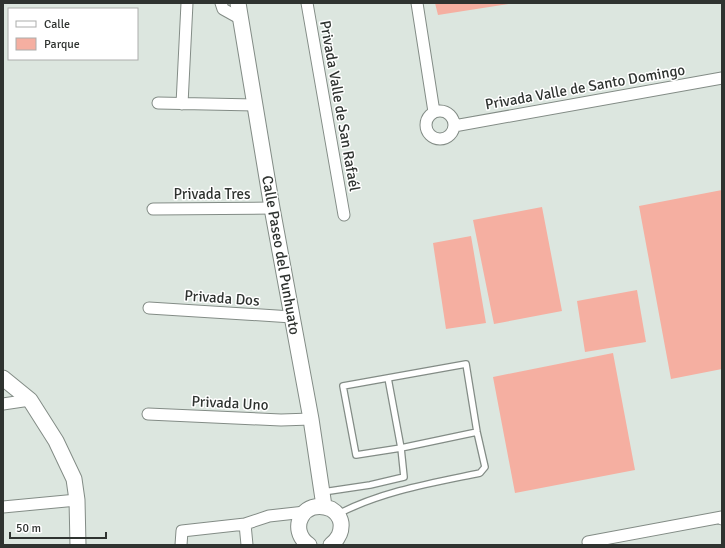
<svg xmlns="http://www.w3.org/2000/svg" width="725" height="548" font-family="Signika,sans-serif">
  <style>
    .green { fill: #f5afa1 }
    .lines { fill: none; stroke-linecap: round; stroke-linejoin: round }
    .lane-casing { stroke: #838c86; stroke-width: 8 }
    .street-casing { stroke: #838c86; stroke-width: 13 }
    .secondary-casing { stroke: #838c86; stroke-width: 17 }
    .lane { stroke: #fff; stroke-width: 5.5 }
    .street { stroke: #fff; stroke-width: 11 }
    .secondary { stroke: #fff; stroke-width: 15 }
    .labels { text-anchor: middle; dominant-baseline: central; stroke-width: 3; stroke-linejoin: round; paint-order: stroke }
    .street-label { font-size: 15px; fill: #2f3330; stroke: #fff }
  </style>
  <rect width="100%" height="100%" fill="#dce6df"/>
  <!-- green -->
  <path class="green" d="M 435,3 L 514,3 L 438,15 Z
    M 722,190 L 722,369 L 671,379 L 639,206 Z
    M 542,207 L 562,311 L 494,324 L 473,220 Z
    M 471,236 L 486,323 L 446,329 L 433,243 Z
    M 637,290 L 646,342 L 585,352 L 577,301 Z
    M 613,353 L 635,470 L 515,493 L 493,377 Z"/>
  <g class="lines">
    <!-- lane casing -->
    <g class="lane-casing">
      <path id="lane" d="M 323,492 L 370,485 L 404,477 L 401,448 L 388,378
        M 338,514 C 383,491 432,483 480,473 L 485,467 L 477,432 L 466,364 L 343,386 L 356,455 L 401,448 L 477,432"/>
    </g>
    <!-- street casing -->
    <g class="street-casing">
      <path id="street" d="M 221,3 L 223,9 L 241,19
        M 307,3 L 344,215
        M 417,3 L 434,112
        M 158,103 L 255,105
        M 182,104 L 187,3
        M426 125a14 14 0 1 1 28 0a14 14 0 1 1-28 0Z
        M 454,126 L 722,78
        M 153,209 L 272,208
        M 149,308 L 292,317
        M 3,404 L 30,400
        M 148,414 L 281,420 L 311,419
        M 3,507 L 77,500
        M 245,524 L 247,545
        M 181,545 L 182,531 L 245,524 L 269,516 L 305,512
        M 589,545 L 588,542 L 722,517 L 722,519"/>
    </g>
    <!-- secondary casing -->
    <g class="secondary-casing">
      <path id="secondary" d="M 238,3 L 272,208 L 311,419 L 324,506
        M 3,378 L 30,400 L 56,441 L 74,479 L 77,500 L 78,545
        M 309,545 C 287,530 303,497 331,509 C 336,512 340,517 341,523 C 342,533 338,539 331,545"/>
    </g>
    <!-- lane -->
    <use href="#lane" class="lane"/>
    <!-- street -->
    <use href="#street" class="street"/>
    <!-- secondary -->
    <use href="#secondary" class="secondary"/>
  </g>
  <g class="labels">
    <!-- street labels -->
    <g class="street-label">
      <text transform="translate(585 87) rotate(-10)">Privada Valle de Santo Domingo</text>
      <text transform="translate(340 106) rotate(80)">Privada Valle de San Rafaél</text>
      <text x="212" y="194">Privada Tres</text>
      <text transform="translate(281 255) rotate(80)">Calle Paseo del Punhuato</text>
      <text transform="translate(222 298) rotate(4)">Privada Dos</text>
      <text transform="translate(230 403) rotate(3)">Privada Uno</text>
    </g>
  </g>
  <!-- border -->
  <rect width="725" height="548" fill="none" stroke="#2f3330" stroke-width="8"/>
  <!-- legend -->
  <rect x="8" y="8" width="130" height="52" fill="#ffffff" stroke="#acadac"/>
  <rect x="16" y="21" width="20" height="6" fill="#ffffff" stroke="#acadac"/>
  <text x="44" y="28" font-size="12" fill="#2f3330">Calle</text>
  <rect x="16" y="38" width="20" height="12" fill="#f5afa1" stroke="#acadac"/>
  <text x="44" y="48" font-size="12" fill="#2f3330">Parque</text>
  <!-- scale -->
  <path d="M10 532v6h96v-6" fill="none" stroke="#2f3330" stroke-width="2"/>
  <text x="16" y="532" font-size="12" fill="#2f3330" stroke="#ffffff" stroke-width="3" paint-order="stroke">50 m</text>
</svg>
